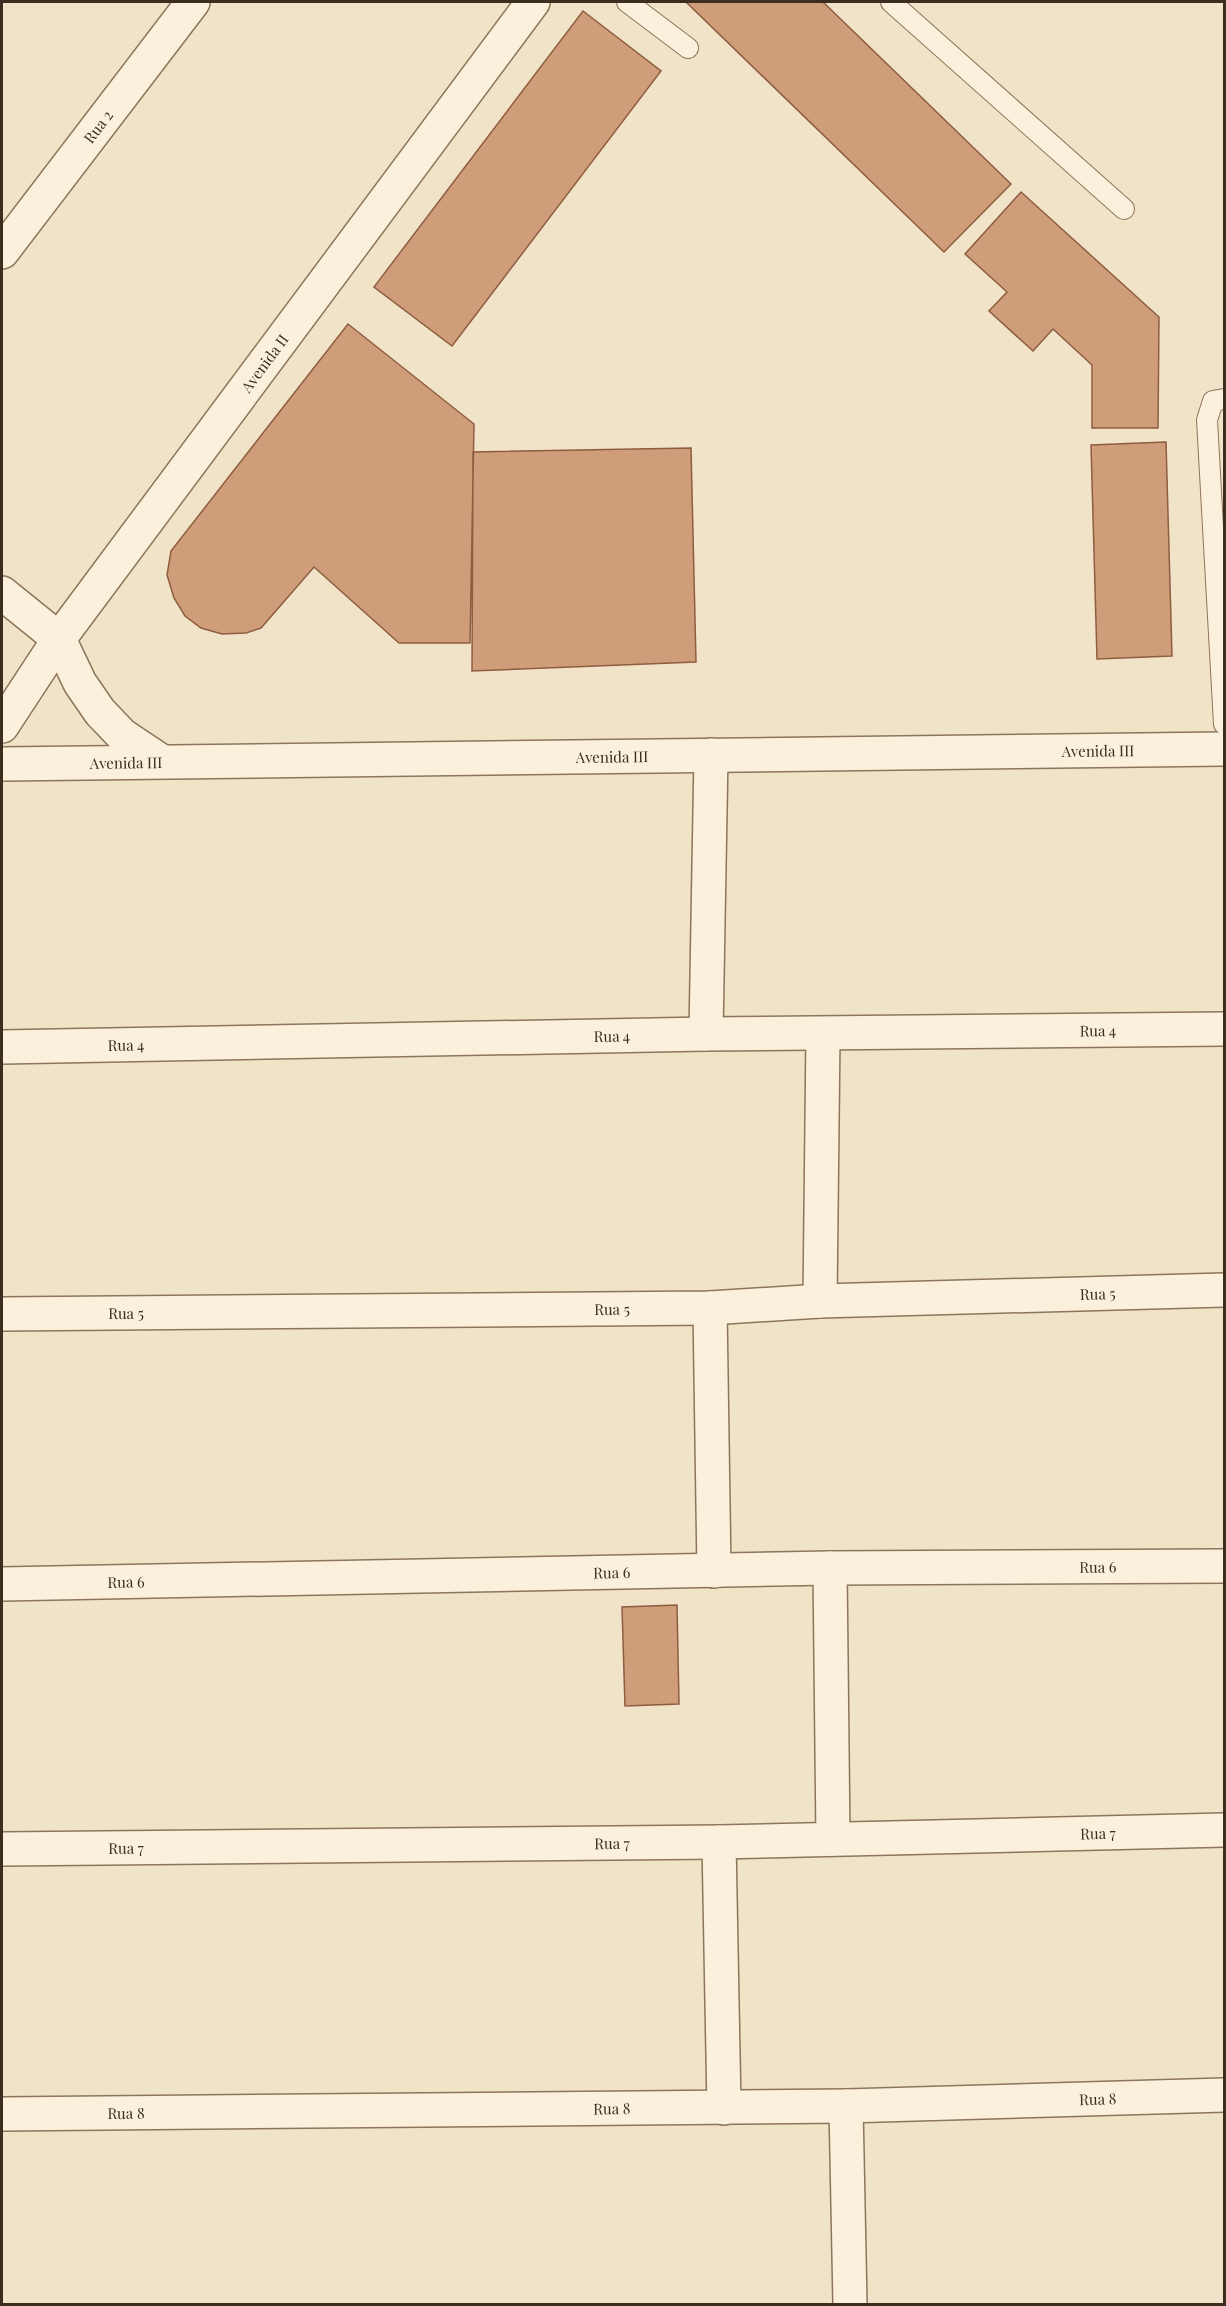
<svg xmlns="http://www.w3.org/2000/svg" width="1226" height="2306" font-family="'Playfair Display',serif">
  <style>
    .building { fill: #d09d7b; stroke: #8e5d40; stroke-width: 1.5 }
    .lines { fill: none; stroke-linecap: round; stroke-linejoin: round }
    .service-casing { stroke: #8d755b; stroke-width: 22 }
    .minor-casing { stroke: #8d755b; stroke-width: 36 }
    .tertiary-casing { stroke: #8d755b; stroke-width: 36 }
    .service { stroke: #faf0db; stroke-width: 20 }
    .minor { stroke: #faf0db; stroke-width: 33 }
    .tertiary { stroke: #faf0db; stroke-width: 33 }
    .labels { text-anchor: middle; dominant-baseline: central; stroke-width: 6; stroke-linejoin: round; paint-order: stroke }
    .street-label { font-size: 15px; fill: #3d2d1f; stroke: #f7edd7 }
  </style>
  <rect width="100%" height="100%" fill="#f1e3c7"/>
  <!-- building -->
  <path class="building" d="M 686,2 L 823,2 L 1011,184 L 944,252 Z
    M 583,11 L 661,71 L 452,346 L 374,287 Z
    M 1021,192 L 1159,317 L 1158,428 L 1092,428 L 1092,365 L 1053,329 L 1033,351 L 989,311 L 1007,292 L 965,254 Z
    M 348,324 L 474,424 L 470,643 L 399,643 L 314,567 L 261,628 L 246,633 L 222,634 L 201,628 L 185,616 L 174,598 L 167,575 L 171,551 Z
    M 1166,442 L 1172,656 L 1097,659 L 1091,445 Z
    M 691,448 L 696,662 L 472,671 L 473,452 Z
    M 677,1605 L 679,1704 L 625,1706 L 622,1607 Z"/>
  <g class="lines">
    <!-- service casing -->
    <g class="service-casing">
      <path id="service" d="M 627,2 L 688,48
        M 891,2 L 1124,209
        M 1224,399 L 1213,401 L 1207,420 L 1224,724"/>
    </g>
    <!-- minor casing -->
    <g class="minor-casing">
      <g id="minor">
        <path id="s1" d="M 2,252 L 193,2"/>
        <path d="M 2,593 L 59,639 L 80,683 L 100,712 L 122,735 L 161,761"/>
        <path id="s2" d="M 2,726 L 59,639 L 533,2"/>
        <path d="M 706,1034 L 711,755"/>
        <path id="s3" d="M 2,1047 L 706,1034 L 1224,1029"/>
        <path d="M 820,1301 L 823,1034"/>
        <path d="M 710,1308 L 714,1571"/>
        <path id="s4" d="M 2,1314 L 710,1308 L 820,1301 L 1224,1290"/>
        <path d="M 830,1568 L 833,1839"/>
        <path id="s5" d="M 2,1584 L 830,1568 L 1224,1566"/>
        <path d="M 719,1842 L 724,2108"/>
        <path id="s6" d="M 2,1849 L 719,1842 L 1224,1830"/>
        <path d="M 846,2106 L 850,2304"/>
        <path id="s7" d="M 2,2114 L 846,2106 L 1224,2095"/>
      </g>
    </g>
    <!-- tertiary casing -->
    <g class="tertiary-casing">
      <g id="tertiary">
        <path id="s8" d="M 2,764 L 1224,749"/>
      </g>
    </g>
    <!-- service -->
    <use href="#service" class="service"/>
    <!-- minor -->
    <use href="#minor" class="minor"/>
    <!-- tertiary -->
    <use href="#tertiary" class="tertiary"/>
  </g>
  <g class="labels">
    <!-- street labels -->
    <g class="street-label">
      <text stroke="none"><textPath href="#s1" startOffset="158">Rua 2</textPath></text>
      <text stroke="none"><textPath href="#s2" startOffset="448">Avenida II</textPath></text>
      <text stroke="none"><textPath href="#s8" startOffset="1096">Avenida III</textPath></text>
      <text stroke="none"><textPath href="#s8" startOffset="610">Avenida III</textPath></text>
      <text stroke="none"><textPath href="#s8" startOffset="124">Avenida III</textPath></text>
      <text stroke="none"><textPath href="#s3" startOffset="1096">Rua 4</textPath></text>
      <text stroke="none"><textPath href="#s3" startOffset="610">Rua 4</textPath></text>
      <text stroke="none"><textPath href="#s3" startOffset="124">Rua 4</textPath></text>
      <text stroke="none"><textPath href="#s4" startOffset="1096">Rua 5</textPath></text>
      <text stroke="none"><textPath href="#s4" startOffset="610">Rua 5</textPath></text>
      <text stroke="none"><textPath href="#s4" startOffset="124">Rua 5</textPath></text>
      <text stroke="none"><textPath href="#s5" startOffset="1096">Rua 6</textPath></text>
      <text stroke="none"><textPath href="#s5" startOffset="610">Rua 6</textPath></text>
      <text stroke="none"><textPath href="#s5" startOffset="124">Rua 6</textPath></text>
      <text stroke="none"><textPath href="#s6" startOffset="1096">Rua 7</textPath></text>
      <text stroke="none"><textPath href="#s6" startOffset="610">Rua 7</textPath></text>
      <text stroke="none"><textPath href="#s6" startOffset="124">Rua 7</textPath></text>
      <text stroke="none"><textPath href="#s7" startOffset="1096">Rua 8</textPath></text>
      <text stroke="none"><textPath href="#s7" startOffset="610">Rua 8</textPath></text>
      <text stroke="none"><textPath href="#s7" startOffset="124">Rua 8</textPath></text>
    </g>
  </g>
  <!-- border -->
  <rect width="1226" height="2306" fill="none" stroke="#3d2d1f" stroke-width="6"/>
</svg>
